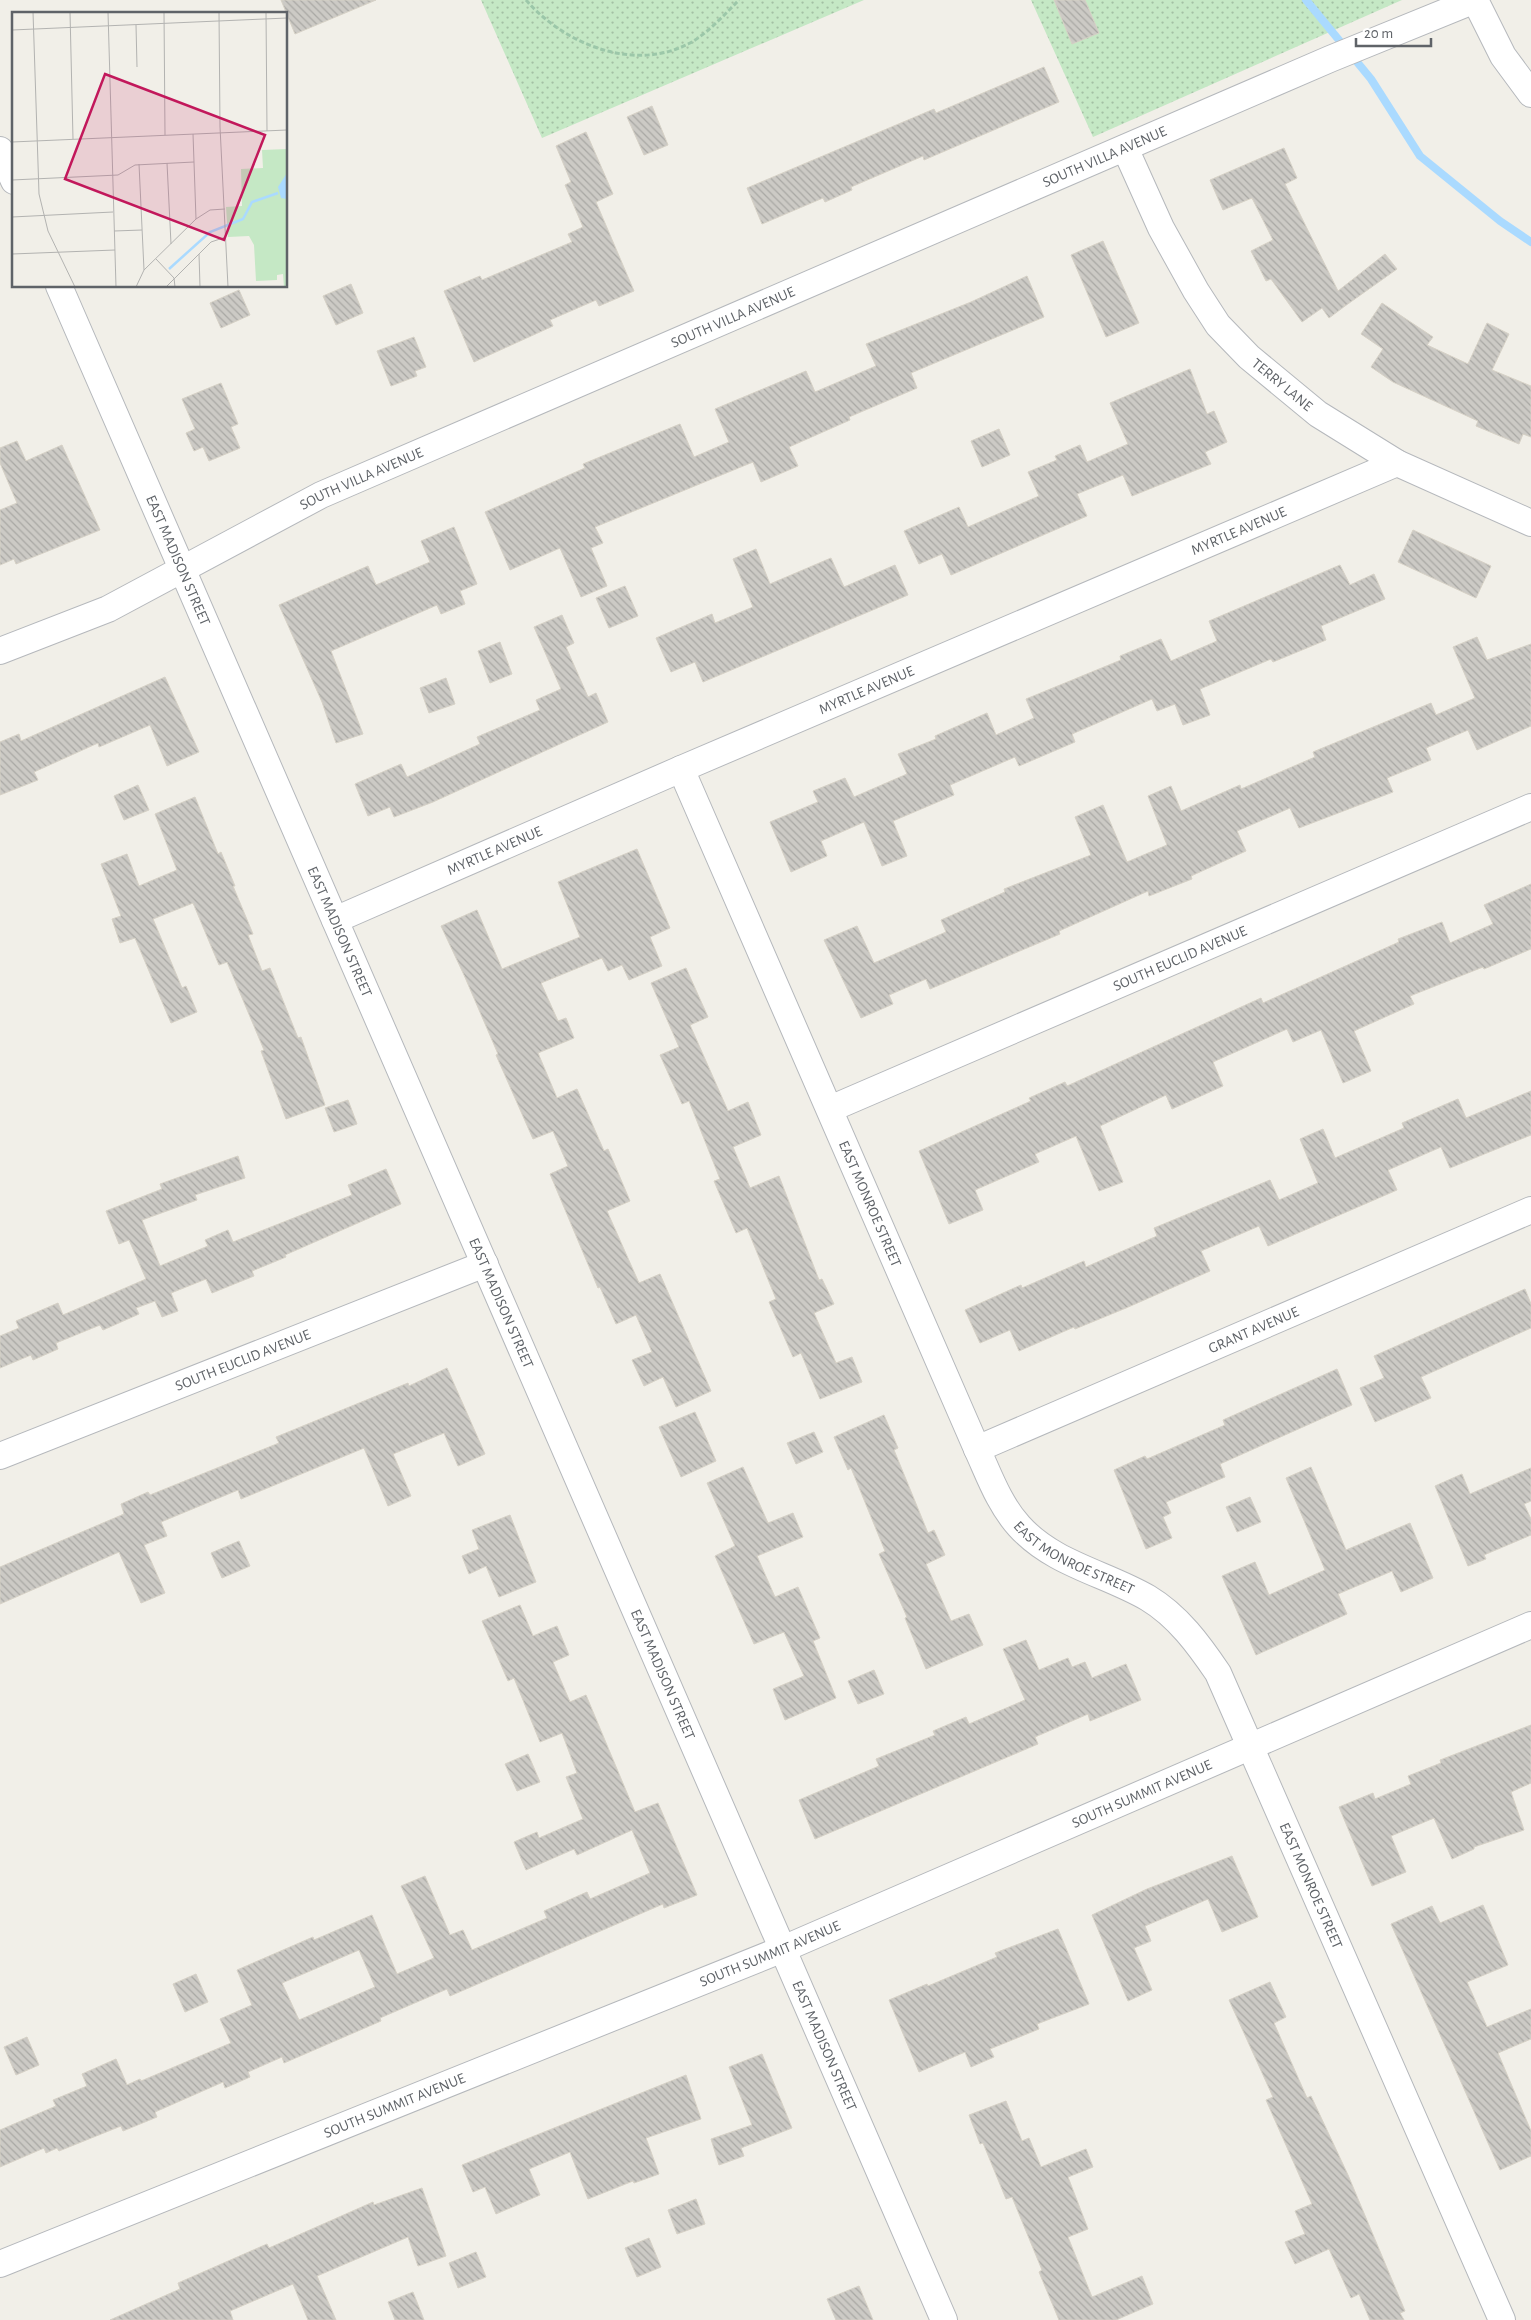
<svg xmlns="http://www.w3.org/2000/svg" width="1531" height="2320" font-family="'Alegreya Sans',sans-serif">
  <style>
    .grass { fill: url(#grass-dots) }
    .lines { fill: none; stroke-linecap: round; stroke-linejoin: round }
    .stream { stroke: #aadaff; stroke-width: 8 }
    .building { fill: url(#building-back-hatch); stroke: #d6d1c6; fill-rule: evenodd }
    .minor-casing { stroke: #b5b8bc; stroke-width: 28 }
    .path { stroke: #9cc7a9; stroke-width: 3; stroke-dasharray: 5 2.5; stroke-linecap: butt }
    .minor { stroke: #fff; stroke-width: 26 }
    .labels { text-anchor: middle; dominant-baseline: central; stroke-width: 4; stroke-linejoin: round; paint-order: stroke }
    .street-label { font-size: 15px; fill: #5f6368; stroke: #fff }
    .inset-river { fill: none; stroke: #aadaff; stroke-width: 2.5 }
    .inset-road { fill: none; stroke: #b3b3b1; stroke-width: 1 }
    .view { fill: #c2185b; fill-opacity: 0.15; stroke: #c2185b; stroke-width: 2.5 }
    .inset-edge { fill: none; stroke: #5f6368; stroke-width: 2.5 }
  </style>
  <defs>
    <pattern id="grass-dots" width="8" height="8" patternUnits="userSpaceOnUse" patternTransform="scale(1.25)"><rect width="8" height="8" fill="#c5e8c5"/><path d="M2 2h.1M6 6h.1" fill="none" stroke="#a3c0a4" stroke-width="1.8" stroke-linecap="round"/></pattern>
    <pattern id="building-back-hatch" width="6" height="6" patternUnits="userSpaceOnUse" patternTransform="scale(1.25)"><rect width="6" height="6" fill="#cccac5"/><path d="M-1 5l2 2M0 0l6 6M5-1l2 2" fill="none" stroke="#a9a8a4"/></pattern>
  </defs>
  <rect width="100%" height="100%" fill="#f1efe8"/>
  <!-- grass -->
  <path class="grass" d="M 481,0 L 864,0 L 542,138 Z
    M 1031,0 L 1402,0 L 1093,137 Z"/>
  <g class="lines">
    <!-- stream -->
    <path class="stream" d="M 1306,0 L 1371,79 L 1420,156 L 1500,221 L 1531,242"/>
  </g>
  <!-- building -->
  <path class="building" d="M 281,0 L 376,0 L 295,34 Z
    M 1054,0 L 1085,0 L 1099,33 L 1072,44 Z
    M 1044,67 L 1059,102 L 924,160 L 923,156 L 851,187 L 852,190 L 825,202 L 823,198 L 762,224 L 747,188 L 934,109 L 936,113 Z
    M 652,106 L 668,145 L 644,155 L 627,117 Z
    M 586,132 L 613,194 L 596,202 L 634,291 L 599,306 L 596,300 L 550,320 L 553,326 L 474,362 L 444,291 L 480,276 L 482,280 L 572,242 L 568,234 L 583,227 L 565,185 L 571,182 L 556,146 Z
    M 1284,148 L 1297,178 L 1285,184 L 1338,291 L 1385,254 L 1397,269 L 1345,306 L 1344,304 L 1345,306 L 1329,318 L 1322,308 L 1302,322 L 1271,279 L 1266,281 L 1251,251 L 1273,240 L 1252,198 L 1223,210 L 1210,180 Z
    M 1103,241 L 1139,323 L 1106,337 L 1071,255 Z
    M 1027,276 L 1044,317 L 911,373 L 917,388 L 849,417 L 850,420 L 789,447 L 798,466 L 761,482 L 753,462 L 595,527 L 603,543 L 591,548 L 607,586 L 581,597 L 560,548 L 510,570 L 485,512 L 585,468 L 583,464 L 680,424 L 694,457 L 729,442 L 715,409 L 806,371 L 815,392 L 876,366 L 866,344 L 971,302 Z
    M 351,284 L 363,313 L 336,325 L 323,296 Z
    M 239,290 L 250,315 L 221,328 L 210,303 Z
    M 1382,303 L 1433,337 L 1427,345 L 1468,364 L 1487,323 L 1509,334 L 1492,370 L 1531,386 L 1531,437 L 1523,434 L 1519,444 L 1476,426 L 1478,421 L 1393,382 L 1371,367 L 1383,349 L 1361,334 Z
    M 414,337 L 426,367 L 415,371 L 417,376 L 391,386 L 377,351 Z
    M 1190,369 L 1207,414 L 1214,411 L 1227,442 L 1205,452 L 1211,464 L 1132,496 L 1123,475 L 1077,494 L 1087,516 L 951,575 L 942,554 L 919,564 L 904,531 L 959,507 L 968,527 L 1039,496 L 1028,472 L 1057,460 L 1055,456 L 1080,445 L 1087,462 L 1128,444 L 1110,403 Z
    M 221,383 L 238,424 L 231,427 L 240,448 L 209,461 L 203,447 L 194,451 L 186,433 L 195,429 L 182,399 Z
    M 999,429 L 1010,455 L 982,467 L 971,441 Z
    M 17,441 L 26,461 L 62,445 L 100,530 L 16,564 L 14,559 L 0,565 L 0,510 L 17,503 L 0,463 L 0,448 Z
    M 454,527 L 477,584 L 460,591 L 465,604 L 441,614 L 437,605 L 331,651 L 363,734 L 336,743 L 322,702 L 279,605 L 368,566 L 376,585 L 430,562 L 421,541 Z
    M 1413,530 L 1491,566 L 1476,598 L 1398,562 Z
    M 756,549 L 770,584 L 831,558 L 844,587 L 895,565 L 908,595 L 703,682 L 695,662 L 671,672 L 656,638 L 712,614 L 715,623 L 753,607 L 733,559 Z
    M 1340,565 L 1350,585 L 1374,574 L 1385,599 L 1321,626 L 1326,640 L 1273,662 L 1271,659 L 1200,689 L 1210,715 L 1183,725 L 1175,704 L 1157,711 L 1152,699 L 1072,734 L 1075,742 L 1019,766 L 1015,757 L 950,785 L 954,795 L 893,821 L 907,856 L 882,866 L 864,822 L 821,841 L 827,856 L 791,872 L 770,822 L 818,802 L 813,791 L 845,778 L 854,797 L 907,774 L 898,754 L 936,739 L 935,736 L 987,713 L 996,735 L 1034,718 L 1026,699 L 1121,660 L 1120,656 L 1161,639 L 1171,661 L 1217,641 L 1209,621 Z
    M 625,586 L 638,616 L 609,628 L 596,598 Z
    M 562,615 L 574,643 L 566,647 L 588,697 L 596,693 L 608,722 L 433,802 L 394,817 L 390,807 L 368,816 L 355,784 L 401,764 L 407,777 L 480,744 L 477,737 L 540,710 L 536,700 L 561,689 L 534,627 Z
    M 1477,637 L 1487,660 L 1531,644 L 1531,726 L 1477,750 L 1468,730 L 1426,748 L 1431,760 L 1387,778 L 1393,792 L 1299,828 L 1290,808 L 1237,831 L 1246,851 L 1191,876 L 1192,879 L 1149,896 L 1148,891 L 1059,931 L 1060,934 L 930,989 L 926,979 L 889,995 L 893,1004 L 861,1018 L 824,940 L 857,926 L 874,963 L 946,932 L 941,920 L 1005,892 L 1004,889 L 1091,855 L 1075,817 L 1103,805 L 1127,862 L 1167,845 L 1148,796 L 1171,786 L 1181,811 L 1240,785 L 1241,789 L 1315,757 L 1313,752 L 1431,703 L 1436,715 L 1475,698 L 1453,647 Z
    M 500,642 L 512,674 L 490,683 L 478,651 Z
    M 165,677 L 199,752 L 167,766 L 150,725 L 99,747 L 98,743 L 34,772 L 38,780 L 0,795 L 0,742 L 19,734 L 21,741 Z
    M 446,678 L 455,704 L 429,713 L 420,688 Z
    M 138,785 L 149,810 L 124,820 L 114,796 Z
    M 195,797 L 218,854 L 221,852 L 235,886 L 233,886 L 253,934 L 248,935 L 262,971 L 270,968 L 298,1038 L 301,1037 L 325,1105 L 286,1119 L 261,1051 L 264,1050 L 227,962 L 219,965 L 193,903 L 153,919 L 182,988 L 186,986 L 197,1012 L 171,1023 L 135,938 L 120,943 L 112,919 L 121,916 L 101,864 L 127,854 L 139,886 L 177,870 L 155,814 Z
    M 637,849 L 670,928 L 650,937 L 662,966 L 629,980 L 622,965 L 608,971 L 602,958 L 541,983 L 558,1021 L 566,1018 L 574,1038 L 538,1053 L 557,1098 L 577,1089 L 604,1151 L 608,1149 L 630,1201 L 607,1211 L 639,1283 L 660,1274 L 711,1391 L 676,1407 L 663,1377 L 644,1386 L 632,1360 L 652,1352 L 636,1315 L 616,1324 L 600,1287 L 598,1288 L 550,1174 L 568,1166 L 553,1131 L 533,1139 L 496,1055 L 498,1054 L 464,975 L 441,926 L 477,910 L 502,969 L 580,937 L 558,882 Z
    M 1531,884 L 1531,949 L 1484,969 L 1483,967 L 1410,996 L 1414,1004 L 1354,1031 L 1371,1071 L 1343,1083 L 1321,1030 L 1293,1042 L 1287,1029 L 1213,1062 L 1223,1086 L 1172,1109 L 1166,1095 L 1100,1126 L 1123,1182 L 1099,1191 L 1076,1136 L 1035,1154 L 1039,1162 L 975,1190 L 983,1210 L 949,1224 L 919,1151 L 1031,1101 L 1029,1098 L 1065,1082 L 1067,1086 L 1261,998 L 1263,1003 L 1399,942 L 1398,939 L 1442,922 L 1450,943 L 1493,924 L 1484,905 Z
    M 686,968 L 708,1017 L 690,1025 L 728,1111 L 748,1102 L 761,1135 L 733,1147 L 750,1188 L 779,1176 L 819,1280 L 822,1279 L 834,1304 L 814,1313 L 836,1363 L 852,1357 L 862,1382 L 820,1399 L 801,1353 L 793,1357 L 769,1302 L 776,1299 L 747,1228 L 736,1233 L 714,1181 L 720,1179 L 689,1101 L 682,1104 L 660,1055 L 679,1047 L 651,983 Z
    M 1531,1091 L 1531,1135 L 1450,1168 L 1441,1147 L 1388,1170 L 1397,1190 L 1268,1246 L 1259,1226 L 1201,1251 L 1210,1271 L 1126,1308 L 1075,1329 L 1074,1327 L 1019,1351 L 1010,1330 L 980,1343 L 965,1310 L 1021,1285 L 1022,1288 L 1084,1261 L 1086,1267 L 1157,1236 L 1154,1228 L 1270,1180 L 1279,1200 L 1318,1183 L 1300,1139 L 1323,1129 L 1335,1158 L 1404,1128 L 1402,1123 L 1458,1099 L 1466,1118 Z
    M 348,1100 L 357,1124 L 334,1132 L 325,1108 Z
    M 238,1156 L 245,1178 L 195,1195 L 197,1200 L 142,1220 L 160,1266 L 208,1246 L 205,1240 L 228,1230 L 233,1242 L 352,1195 L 348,1185 L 386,1169 L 401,1204 L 285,1255 L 286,1257 L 252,1271 L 254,1276 L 212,1293 L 206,1279 L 171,1293 L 178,1311 L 162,1317 L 155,1301 L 136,1308 L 139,1314 L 103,1330 L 100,1325 L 56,1343 L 58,1349 L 33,1360 L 31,1355 L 0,1368 L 0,1336 L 19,1328 L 16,1321 L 58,1303 L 63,1315 L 146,1279 L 129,1240 L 119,1244 L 106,1211 L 162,1189 L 160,1184 Z
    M 1525,1289 L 1531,1304 L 1531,1328 L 1421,1377 L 1431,1398 L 1375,1422 L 1360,1388 L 1384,1378 L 1374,1356 Z
    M 447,1368 L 485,1454 L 458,1466 L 444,1433 L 393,1454 L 411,1496 L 388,1506 L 364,1448 L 241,1499 L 238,1490 L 161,1522 L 167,1536 L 144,1545 L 165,1593 L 141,1603 L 119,1552 L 0,1604 L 0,1567 L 124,1514 L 121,1504 L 148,1492 L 150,1495 L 279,1443 L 276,1437 L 408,1383 L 409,1386 Z
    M 1337,1369 L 1352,1405 L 1220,1464 L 1225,1477 L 1166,1502 L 1171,1513 L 1163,1517 L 1172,1538 L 1146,1549 L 1114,1470 L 1145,1456 L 1147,1459 L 1225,1425 L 1223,1420 Z
    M 695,1412 L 716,1461 L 681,1477 L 659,1427 Z
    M 884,1415 L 898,1448 L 894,1450 L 928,1533 L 934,1530 L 945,1555 L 926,1564 L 951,1621 L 969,1614 L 983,1645 L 926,1669 L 905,1618 L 907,1617 L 879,1554 L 885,1551 L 851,1468 L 848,1470 L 834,1437 Z
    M 814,1432 L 823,1452 L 796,1464 L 787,1443 Z
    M 743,1467 L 768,1523 L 793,1513 L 803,1537 L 757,1556 L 775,1597 L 798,1587 L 820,1638 L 813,1641 L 836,1698 L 785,1720 L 773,1689 L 804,1676 L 784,1632 L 754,1644 L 715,1556 L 735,1546 L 707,1483 Z
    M 1311,1467 L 1346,1550 L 1410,1523 L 1433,1578 L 1401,1592 L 1392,1571 L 1338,1594 L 1347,1614 L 1256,1655 L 1222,1576 L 1255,1562 L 1269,1595 L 1325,1570 L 1286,1478 Z
    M 1531,1468 L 1531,1501 L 1524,1504 L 1531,1519 L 1531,1535 L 1484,1555 L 1486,1559 L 1468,1566 L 1435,1486 L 1462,1474 L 1470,1494 Z
    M 1250,1497 L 1261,1522 L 1237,1532 L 1226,1507 Z
    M 510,1515 L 536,1582 L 499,1597 L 486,1566 L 469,1574 L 462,1556 L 479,1549 L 472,1530 Z
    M 239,1541 L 250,1566 L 222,1578 L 211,1553 Z
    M 520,1605 L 533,1636 L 557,1626 L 569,1655 L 553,1662 L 570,1702 L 586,1695 L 635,1812 L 658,1803 L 697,1895 L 664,1908 L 663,1904 L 450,1996 L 447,1989 L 380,2018 L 381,2021 L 284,2063 L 282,2057 L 248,2072 L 250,2077 L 225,2088 L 223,2082 L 155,2112 L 157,2117 L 123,2131 L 121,2126 L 59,2151 L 57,2148 L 46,2153 L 44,2148 L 0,2167 L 0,2130 L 56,2106 L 53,2100 L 87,2086 L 82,2074 L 116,2059 L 127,2085 L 140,2079 L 141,2081 L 231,2043 L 220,2019 L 252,2005 L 237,1970 L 313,1937 L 314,1940 L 372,1915 L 397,1974 L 434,1958 L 401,1886 L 425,1876 L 450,1935 L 463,1930 L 472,1950 L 547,1918 L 544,1911 L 587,1892 L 590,1899 L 650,1873 L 632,1830 L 577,1855 L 574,1849 L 526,1870 L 514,1842 L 537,1832 L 539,1838 L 583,1819 L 566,1777 L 577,1773 L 562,1733 L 540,1742 L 514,1678 L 508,1681 L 482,1621 ZM 359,1950 L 375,1987 L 299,2020 L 282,1983 Z
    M 1026,1640 L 1039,1670 L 1068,1658 L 1072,1667 L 1085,1662 L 1092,1678 L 1126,1664 L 1141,1700 L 1090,1721 L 1088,1714 L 1035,1737 L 1038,1744 L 815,1839 L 799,1800 L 879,1766 L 876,1759 L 935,1735 L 933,1731 L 966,1717 L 969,1724 L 1025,1700 L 1003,1649 Z
    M 874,1670 L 884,1694 L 858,1704 L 848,1681 Z
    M 1531,1725 L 1531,1783 L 1511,1792 L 1524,1830 L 1474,1847 L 1474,1849 L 1452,1859 L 1434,1818 L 1391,1836 L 1406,1872 L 1372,1886 L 1339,1807 L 1373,1793 L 1375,1799 L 1411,1784 L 1408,1776 L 1441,1763 L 1440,1760 Z
    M 528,1754 L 540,1782 L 517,1791 L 505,1764 Z
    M 1232,1856 L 1258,1917 L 1222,1932 L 1208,1899 L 1145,1926 L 1151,1941 L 1134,1948 L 1152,1990 L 1128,2001 L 1092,1915 L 1147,1889 Z
    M 1483,1905 L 1508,1965 L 1467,1982 L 1487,2027 L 1531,2009 L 1531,2039 L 1498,2053 L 1531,2131 L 1531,2156 L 1500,2170 L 1391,1924 L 1432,1906 L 1440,1923 Z
    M 1058,1929 L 1089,2004 L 1037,2024 L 1039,2029 L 990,2049 L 994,2057 L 971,2067 L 965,2052 L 919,2072 L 889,2000 L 927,1984 L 928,1986 L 997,1957 L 995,1953 Z
    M 196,1974 L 208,2002 L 185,2012 L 173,1984 Z
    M 1270,1982 L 1286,2017 L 1274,2023 L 1307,2098 L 1311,2096 L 1348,2175 L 1405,2311 L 1400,2313 L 1404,2320 L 1370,2320 L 1359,2294 L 1351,2298 L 1329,2249 L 1295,2264 L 1285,2242 L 1305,2234 L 1295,2211 L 1312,2204 L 1266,2100 L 1273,2097 L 1229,2000 Z
    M 27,2037 L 39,2065 L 16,2075 L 4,2047 Z
    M 762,2054 L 792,2128 L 741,2148 L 744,2156 L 719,2165 L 711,2139 L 752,2125 L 729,2067 Z
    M 686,2075 L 701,2119 L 646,2138 L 659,2174 L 634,2183 L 633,2181 L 588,2199 L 570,2152 L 529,2169 L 540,2195 L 496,2214 L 485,2187 L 473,2192 L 462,2165 Z
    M 1006,2101 L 1022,2141 L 1029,2138 L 1041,2167 L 1086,2149 L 1093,2167 L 1068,2177 L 1088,2229 L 1068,2237 L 1092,2297 L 1142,2276 L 1153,2304 L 1116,2320 L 1059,2320 L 1039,2272 L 1042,2270 L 1012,2197 L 1006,2199 L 983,2143 L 980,2144 L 969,2115 Z
    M 422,2188 L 446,2256 L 418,2266 L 408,2237 L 317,2276 L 336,2320 L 308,2320 L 293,2284 L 230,2311 L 233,2320 L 110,2320 L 180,2289 L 178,2283 L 267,2244 L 269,2248 L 373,2202 L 374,2205 Z
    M 696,2199 L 705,2224 L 677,2234 L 668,2210 Z
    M 649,2238 L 661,2267 L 637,2277 L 625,2248 Z
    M 476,2252 L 486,2277 L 458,2288 L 449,2263 Z
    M 859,2286 L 873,2320 L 836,2320 L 827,2299 Z
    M 413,2292 L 424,2320 L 395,2320 L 388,2302 Z"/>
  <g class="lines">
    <!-- minor casing -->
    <g class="minor-casing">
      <g id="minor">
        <path d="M 1475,0 L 1503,56 L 1531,94"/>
        <path id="s1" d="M 1125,148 L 1161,228 L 1196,291 L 1218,325 L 1249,357 L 1318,414 L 1397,463 L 1531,523"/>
        <path d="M 0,150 L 14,181"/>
        <path id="s2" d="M 59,286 L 944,2320"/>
        <path id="s3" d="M 0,651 L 108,609 L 321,495 L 1330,59 L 1475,0"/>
        <path id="s4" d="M 681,769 L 977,1449 C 989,1475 999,1504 1019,1526 C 1053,1564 1105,1573 1148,1598 C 1178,1616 1199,1645 1218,1673 L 1502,2320"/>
        <path id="s5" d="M 335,920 L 681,769 L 1397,463"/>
        <path id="s6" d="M 830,1109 L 1531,807"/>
        <path id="s7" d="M 977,1449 L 1531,1210"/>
        <path id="s8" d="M 0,1456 L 485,1264"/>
        <path id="s9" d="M 0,2264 L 783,1949 L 1531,1625"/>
      </g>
    </g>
    <!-- path -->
    <path class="path" d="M 526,0 C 564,44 634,73 690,43 C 708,33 724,15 739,0"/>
    <!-- minor -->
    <use href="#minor" class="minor"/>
  </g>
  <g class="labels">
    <!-- street labels -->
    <g class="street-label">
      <text stroke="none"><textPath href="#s3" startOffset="1211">SOUTH VILLA AVENUE</textPath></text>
      <text stroke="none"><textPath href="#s3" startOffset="806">SOUTH VILLA AVENUE</textPath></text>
      <text stroke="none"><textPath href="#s1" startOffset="288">TERRY LANE</textPath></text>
      <text stroke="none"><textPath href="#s3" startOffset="401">SOUTH VILLA AVENUE</textPath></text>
      <text stroke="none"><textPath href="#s5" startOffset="984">MYRTLE AVENUE</textPath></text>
      <text stroke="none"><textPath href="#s2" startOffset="299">EAST MADISON STREET</textPath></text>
      <text stroke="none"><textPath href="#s5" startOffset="579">MYRTLE AVENUE</textPath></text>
      <text stroke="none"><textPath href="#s5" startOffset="174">MYRTLE AVENUE</textPath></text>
      <text stroke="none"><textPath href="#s2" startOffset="704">EAST MADISON STREET</textPath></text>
      <text stroke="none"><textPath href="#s6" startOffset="381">SOUTH EUCLID AVENUE</textPath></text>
      <text stroke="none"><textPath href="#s4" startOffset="474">EAST MONROE STREET</textPath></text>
      <text stroke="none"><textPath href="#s2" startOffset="1109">EAST MADISON STREET</textPath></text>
      <text stroke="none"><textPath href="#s7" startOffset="301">GRANT AVENUE</textPath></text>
      <text stroke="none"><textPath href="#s8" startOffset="261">SOUTH EUCLID AVENUE</textPath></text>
      <text stroke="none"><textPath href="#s4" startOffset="894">EAST MONROE STREET</textPath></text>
      <text stroke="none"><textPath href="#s2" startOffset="1514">EAST MADISON STREET</textPath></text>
      <text stroke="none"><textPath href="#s9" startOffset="1235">SOUTH SUMMIT AVENUE</textPath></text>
      <text stroke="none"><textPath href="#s4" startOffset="1314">EAST MONROE STREET</textPath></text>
      <text stroke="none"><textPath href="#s9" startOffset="830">SOUTH SUMMIT AVENUE</textPath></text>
      <text stroke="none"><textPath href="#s2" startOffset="1919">EAST MADISON STREET</textPath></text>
      <text stroke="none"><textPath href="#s9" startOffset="425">SOUTH SUMMIT AVENUE</textPath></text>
    </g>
  </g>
  <!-- overview -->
  <g transform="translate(12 12)">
    <rect width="275" height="275" fill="#f1efe8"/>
    <path d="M 275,137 L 275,275 L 272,275 L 271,262 L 265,263 L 265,268 L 244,269 L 242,233 L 237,224 L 216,225 L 214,195 L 230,194 L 229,157 L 251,156 L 250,138 Z" fill="#c5e8c5"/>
    <path d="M 275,161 L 275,187 L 269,186 L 266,175 Z" fill="#aadaff"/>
    <path class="inset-river" d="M 157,257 L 198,220 L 231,207 L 240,190 L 266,181"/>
    <path class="inset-road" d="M 21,0 L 27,182 L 36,219 L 63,275M 58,0 L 61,127M 96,0 L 104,275M 152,0 L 153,123M 207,0 L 208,115 L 216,275M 254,0 L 255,119M 124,13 L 125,55M 0,18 L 275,6M 181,122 L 184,207M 0,130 L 275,118M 155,151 L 159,232M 127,152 L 132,258M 0,168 L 106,163 L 123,153 L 182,150M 0,205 L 101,200M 102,219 L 130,218M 0,242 L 103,238M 187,242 L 188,275M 144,247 L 162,266 L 163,275M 124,275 L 132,258 L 184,207 L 198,198 L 213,197M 154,275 L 199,230 L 214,225"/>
    <path class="view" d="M 93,62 L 253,123 L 212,228 L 53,167 Z"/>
    <rect width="275" height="275" class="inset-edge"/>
  </g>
  <!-- scale -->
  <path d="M1356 38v8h75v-8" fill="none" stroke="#5f6368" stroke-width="2.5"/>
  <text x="1364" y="38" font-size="15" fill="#5f6368" stroke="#ffffff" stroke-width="4" paint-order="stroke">20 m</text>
</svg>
